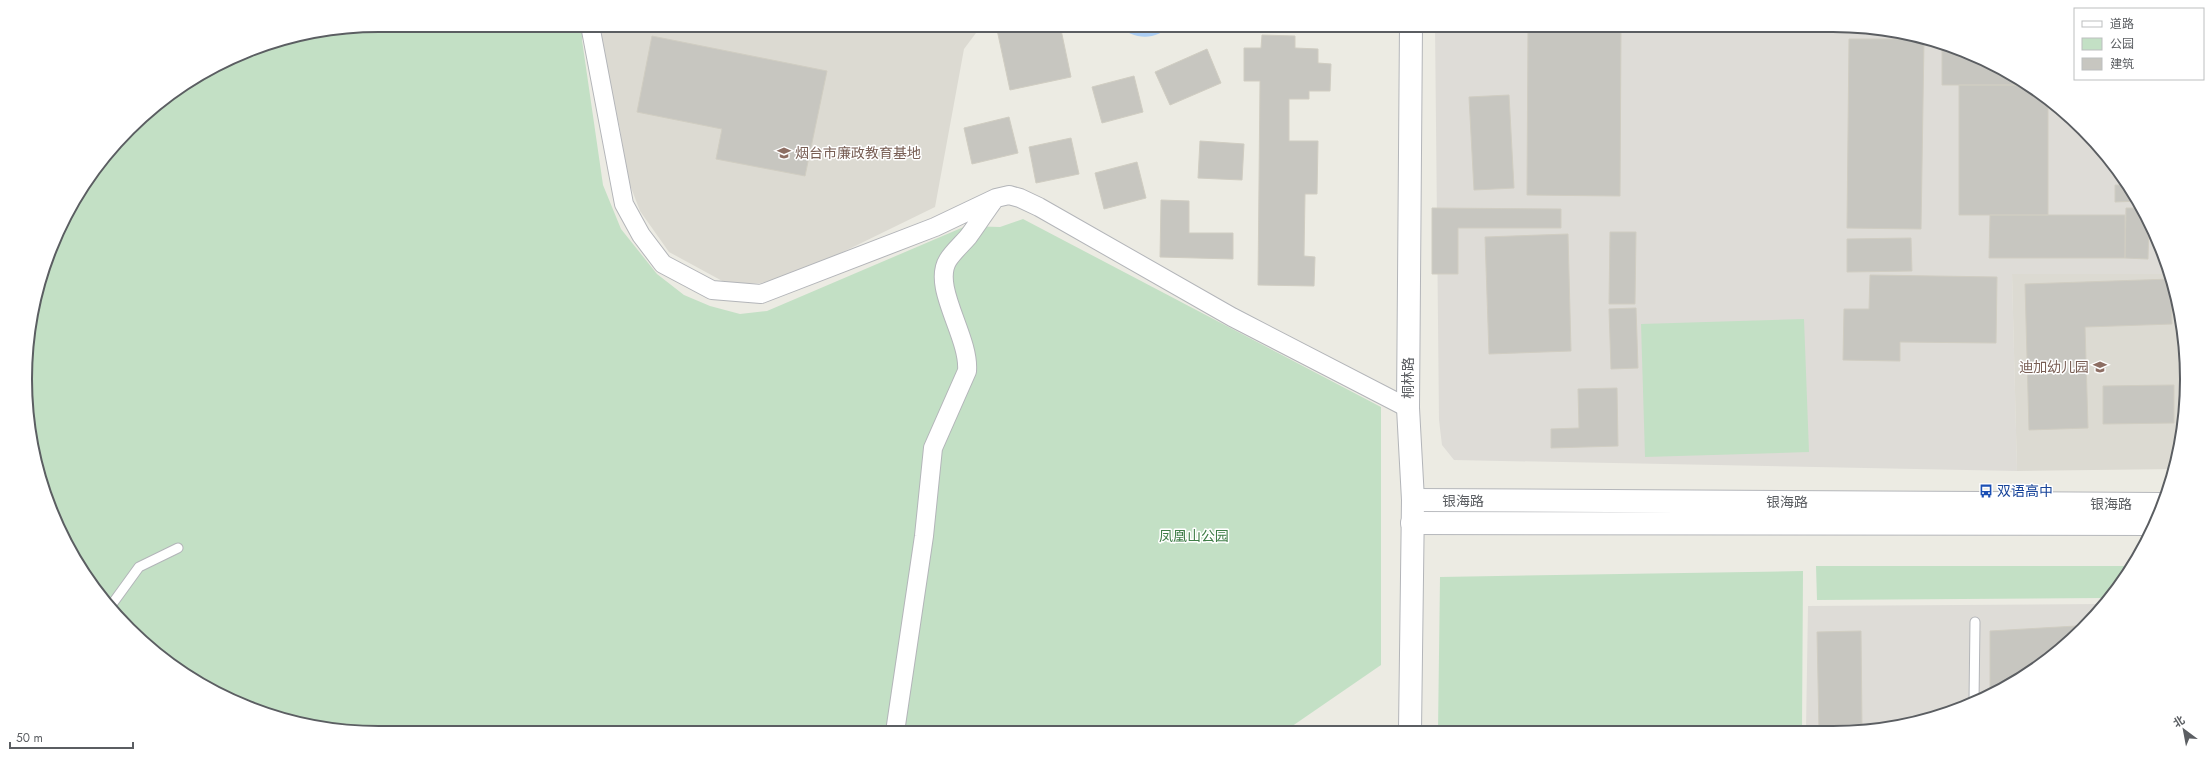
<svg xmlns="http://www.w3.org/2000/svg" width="2212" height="758" font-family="Jost,'Noto Sans SC',sans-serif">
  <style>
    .industrial { fill: #dedcd7 }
    .education { fill: #dcdad2 }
    .green { fill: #c3e0c5 }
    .water { fill: #accef4 }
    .building { fill: #c7c6c0; stroke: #d0cdc2 }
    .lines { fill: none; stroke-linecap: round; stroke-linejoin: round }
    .service-casing { stroke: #b3b5b9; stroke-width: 11 }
    .minor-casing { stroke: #b3b5b9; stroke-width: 20 }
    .tertiary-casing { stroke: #b3b5b9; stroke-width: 24 }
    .secondary-casing { stroke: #b5b7bb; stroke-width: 24 }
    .service { stroke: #fff; stroke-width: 9 }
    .minor { stroke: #fff; stroke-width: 18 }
    .tertiary { stroke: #fff; stroke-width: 22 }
    .secondary { stroke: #fff; stroke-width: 22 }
    .labels { text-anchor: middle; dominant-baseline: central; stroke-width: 3; stroke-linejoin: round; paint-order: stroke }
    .education-label { font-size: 14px; fill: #785e54; stroke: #fff; text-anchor: start }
    .street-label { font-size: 14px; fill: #5b5e62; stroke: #fff }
    .transit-label { font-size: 14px; fill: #164399; stroke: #fff; text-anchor: start }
    .park-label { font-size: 14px; fill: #3f7d47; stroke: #fff }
    .rim { fill: none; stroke: #5b5e62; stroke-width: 2 }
  </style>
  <rect width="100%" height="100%" fill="#ecebe3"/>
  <!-- industrial -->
  <path class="industrial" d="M 1435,25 L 1833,25 L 1924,37 L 1989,61 L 2048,98 L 2099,145 L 2139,202 L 2168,265 L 2170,274 L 2012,274 L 2017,471 L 1454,460 L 1442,445 L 1439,420 Z
    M 2101,604 L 2067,645 L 1989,697 L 1879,730 L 1806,730 L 1808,606 Z"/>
  <!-- education -->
  <path class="education" d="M 602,25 L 982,25 L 964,49 L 935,207 L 800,273 L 761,283 L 726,283 L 669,252 L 640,211 L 627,177 L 620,129 L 601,43 Z
    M 2012,274 L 2170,274 L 2184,333 L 2186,402 L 2175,469 L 2017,471 Z"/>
  <!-- green -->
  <path class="green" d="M 379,25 L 583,25 L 582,40 L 603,185 L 621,229 L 657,274 L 684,295 L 710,306 L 740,314 L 767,311 L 966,226 L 1000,227 L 1023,219 L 1381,407 L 1381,665 L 1285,731 L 379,733 L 288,721 L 182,673 L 129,629 L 85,576 L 37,470 L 26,402 L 28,333 L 62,222 L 98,163 L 145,113 L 244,52 L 310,32 Z
    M 1804,319 L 1809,452 L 1645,457 L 1641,324 Z
    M 1816,566 L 2132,566 L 2105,598 L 1817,600 Z
    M 1803,571 L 1802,730 L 1438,731 L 1440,577 Z"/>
  <!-- water -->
  <path class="water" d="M 1118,25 L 1171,25 C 1156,41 1133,40 1118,25 Z"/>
  <!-- building -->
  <path class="building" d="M 996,25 L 1060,25 L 1071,77 L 1010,90 Z
    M 1528,25 L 1621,25 L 1620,196 L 1527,195 Z
    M 1262,35 L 1295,36 L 1295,48 L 1318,49 L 1318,63 L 1331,64 L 1330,91 L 1309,91 L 1309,99 L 1289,99 L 1289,141 L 1318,141 L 1317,194 L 1305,194 L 1304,256 L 1315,257 L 1314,286 L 1258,285 L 1260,81 L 1244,81 L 1244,48 L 1261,48 Z
    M 652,36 L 827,71 L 805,176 L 716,159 L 722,129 L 637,112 Z
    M 1849,39 L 1924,39 L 1921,229 L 1847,228 Z
    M 1942,44 L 1989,61 L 2027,85 L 1942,85 Z
    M 1207,49 L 1221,83 L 1170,105 L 1155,72 Z
    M 1134,76 L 1143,112 L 1102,123 L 1092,87 Z
    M 1959,85 L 2027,85 L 2048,98 L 2048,215 L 1959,215 Z
    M 1509,95 L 1514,188 L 1474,190 L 1469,97 Z
    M 1009,117 L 1018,153 L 972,164 L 964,128 Z
    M 1071,138 L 1079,174 L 1036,183 L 1029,147 Z
    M 1200,141 L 1244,144 L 1242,180 L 1198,178 Z
    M 1137,162 L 1146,198 L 1104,209 L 1095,173 Z
    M 2115,185 L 2127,185 L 2139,201 L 2115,202 Z
    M 1161,200 L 1189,201 L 1189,233 L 1233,233 L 1233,259 L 1160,257 Z
    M 1432,208 L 1561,209 L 1561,228 L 1458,228 L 1458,274 L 1432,274 Z
    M 2126,208 L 2142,208 L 2149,223 L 2148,259 L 2125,258 Z
    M 1990,215 L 2125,215 L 2125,258 L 1989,258 Z
    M 1610,232 L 1636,232 L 1635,304 L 1609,304 Z
    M 1568,234 L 1571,351 L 1489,354 L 1485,237 Z
    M 1911,238 L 1912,271 L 1847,272 L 1847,239 Z
    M 1870,275 L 1997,277 L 1996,343 L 1900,342 L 1900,361 L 1843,360 L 1844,309 L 1869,309 Z
    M 2171,279 L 2172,324 L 2085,327 L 2088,428 L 2029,430 L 2025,284 Z
    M 1636,308 L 1638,368 L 1611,369 L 1609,309 Z
    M 2174,385 L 2174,423 L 2103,424 L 2103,386 Z
    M 1617,388 L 1618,446 L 1551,448 L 1551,429 L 1579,428 L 1578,389 Z
    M 2076,626 L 2078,631 L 2067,645 L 1990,696 L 1990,631 Z
    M 1861,631 L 1862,730 L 1819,730 L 1817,632 Z"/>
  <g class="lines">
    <!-- service casing -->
    <g class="service-casing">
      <path id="service" d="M 110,607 L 139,567 L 178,548
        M 1974,701 L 1975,622"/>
    </g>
    <!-- minor casing -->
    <g class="minor-casing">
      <path id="minor" d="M 590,25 L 624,204 L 641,235 L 663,264 L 712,290 L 761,294 L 935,227 L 996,198 L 1009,195 L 1020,198 L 1039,207 L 1232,317 L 1408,408
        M 895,732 L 924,536 L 933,448 L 967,371 C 970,337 931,287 948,260 C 953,252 961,245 968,237 C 977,225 985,212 994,200"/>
    </g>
    <!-- tertiary casing -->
    <g class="tertiary-casing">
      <path id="tertiary" d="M 1410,731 L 1413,500 L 1408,408 L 1411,25"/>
    </g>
    <!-- secondary casing -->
    <g class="secondary-casing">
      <path id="secondary" d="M 1413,500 L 2161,504
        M 1412,523 L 2153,524"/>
    </g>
    <!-- service -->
    <use href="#service" class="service"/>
    <!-- minor -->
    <use href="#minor" class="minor"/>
    <!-- tertiary -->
    <use href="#tertiary" class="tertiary"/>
    <!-- secondary -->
    <use href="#secondary" class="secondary"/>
  </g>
  <!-- icons -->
  <defs>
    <g id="university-bare" transform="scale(1.08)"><path d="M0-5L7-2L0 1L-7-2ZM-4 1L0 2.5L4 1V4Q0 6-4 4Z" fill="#8d6e63" stroke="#fff" stroke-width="2.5" paint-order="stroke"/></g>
    <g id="school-bare" transform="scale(1.08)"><path d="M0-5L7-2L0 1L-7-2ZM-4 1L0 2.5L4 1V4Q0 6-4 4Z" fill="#8d6e63" stroke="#fff" stroke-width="2.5" paint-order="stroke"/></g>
    <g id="bus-bare" transform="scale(1.08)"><path d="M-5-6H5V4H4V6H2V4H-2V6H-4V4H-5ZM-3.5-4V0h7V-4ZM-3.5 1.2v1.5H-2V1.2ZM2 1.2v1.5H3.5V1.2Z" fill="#1a4fb4" stroke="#fff" stroke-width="2.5" paint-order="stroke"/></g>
  </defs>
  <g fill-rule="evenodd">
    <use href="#university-bare" x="784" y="153"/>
    <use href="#school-bare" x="2100" y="367"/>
    <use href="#bus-bare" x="1986" y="491"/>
  </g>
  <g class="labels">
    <!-- education labels -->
    <g class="education-label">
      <text x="795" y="153">烟台市廉政教育基地</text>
      <text x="2089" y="367" text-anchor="end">迪加幼儿园</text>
    </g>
    <!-- street labels -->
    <g class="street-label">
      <text transform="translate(1408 378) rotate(-90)">桐林路</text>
      <text x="1463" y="501">银海路</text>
      <text x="1787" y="502">银海路</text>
      <text x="2111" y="504">银海路</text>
    </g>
    <!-- transit labels -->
    <g class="transit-label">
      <text x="1997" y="491">双语高中</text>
    </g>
    <!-- park labels -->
    <g class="park-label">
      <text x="1194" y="536">凤凰山公园</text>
    </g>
  </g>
  <!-- crop -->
  <path d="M0 0H2212V758H0ZM379 32H1833A347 347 0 0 1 2180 379V379A347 347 0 0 1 1833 726H379A347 347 0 0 1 32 379V379A347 347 0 0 1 379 32Z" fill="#fff" fill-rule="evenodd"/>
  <path class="rim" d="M379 32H1833A347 347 0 0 1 2180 379V379A347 347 0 0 1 1833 726H379A347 347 0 0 1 32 379V379A347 347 0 0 1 379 32Z"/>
  <!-- legend -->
  <rect x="2074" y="8" width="130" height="72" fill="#ffffff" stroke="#bdbfc0"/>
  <rect x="2082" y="21" width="20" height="6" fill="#ffffff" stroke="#bdbfc0"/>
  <text x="2110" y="28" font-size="12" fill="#5b5e62">道路</text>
  <rect x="2082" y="38" width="20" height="12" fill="#c3e0c5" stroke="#bdbfc0"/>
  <text x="2110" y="48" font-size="12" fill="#5b5e62">公园</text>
  <rect x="2082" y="58" width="20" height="12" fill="#c7c6c0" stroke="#bdbfc0"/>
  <text x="2110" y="68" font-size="12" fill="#5b5e62">建筑</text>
  <!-- north arrow -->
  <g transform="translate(2184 730) rotate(328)" stroke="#ffffff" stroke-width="3" paint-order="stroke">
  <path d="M0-3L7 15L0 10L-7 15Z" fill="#5b5e62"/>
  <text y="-6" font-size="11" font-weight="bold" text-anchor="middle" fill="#5b5e62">北</text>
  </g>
  <!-- scale -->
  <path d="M10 742v6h123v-6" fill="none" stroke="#5b5e62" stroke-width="2"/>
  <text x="16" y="742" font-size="12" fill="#5b5e62" stroke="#ffffff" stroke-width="3" paint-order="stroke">50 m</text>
</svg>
